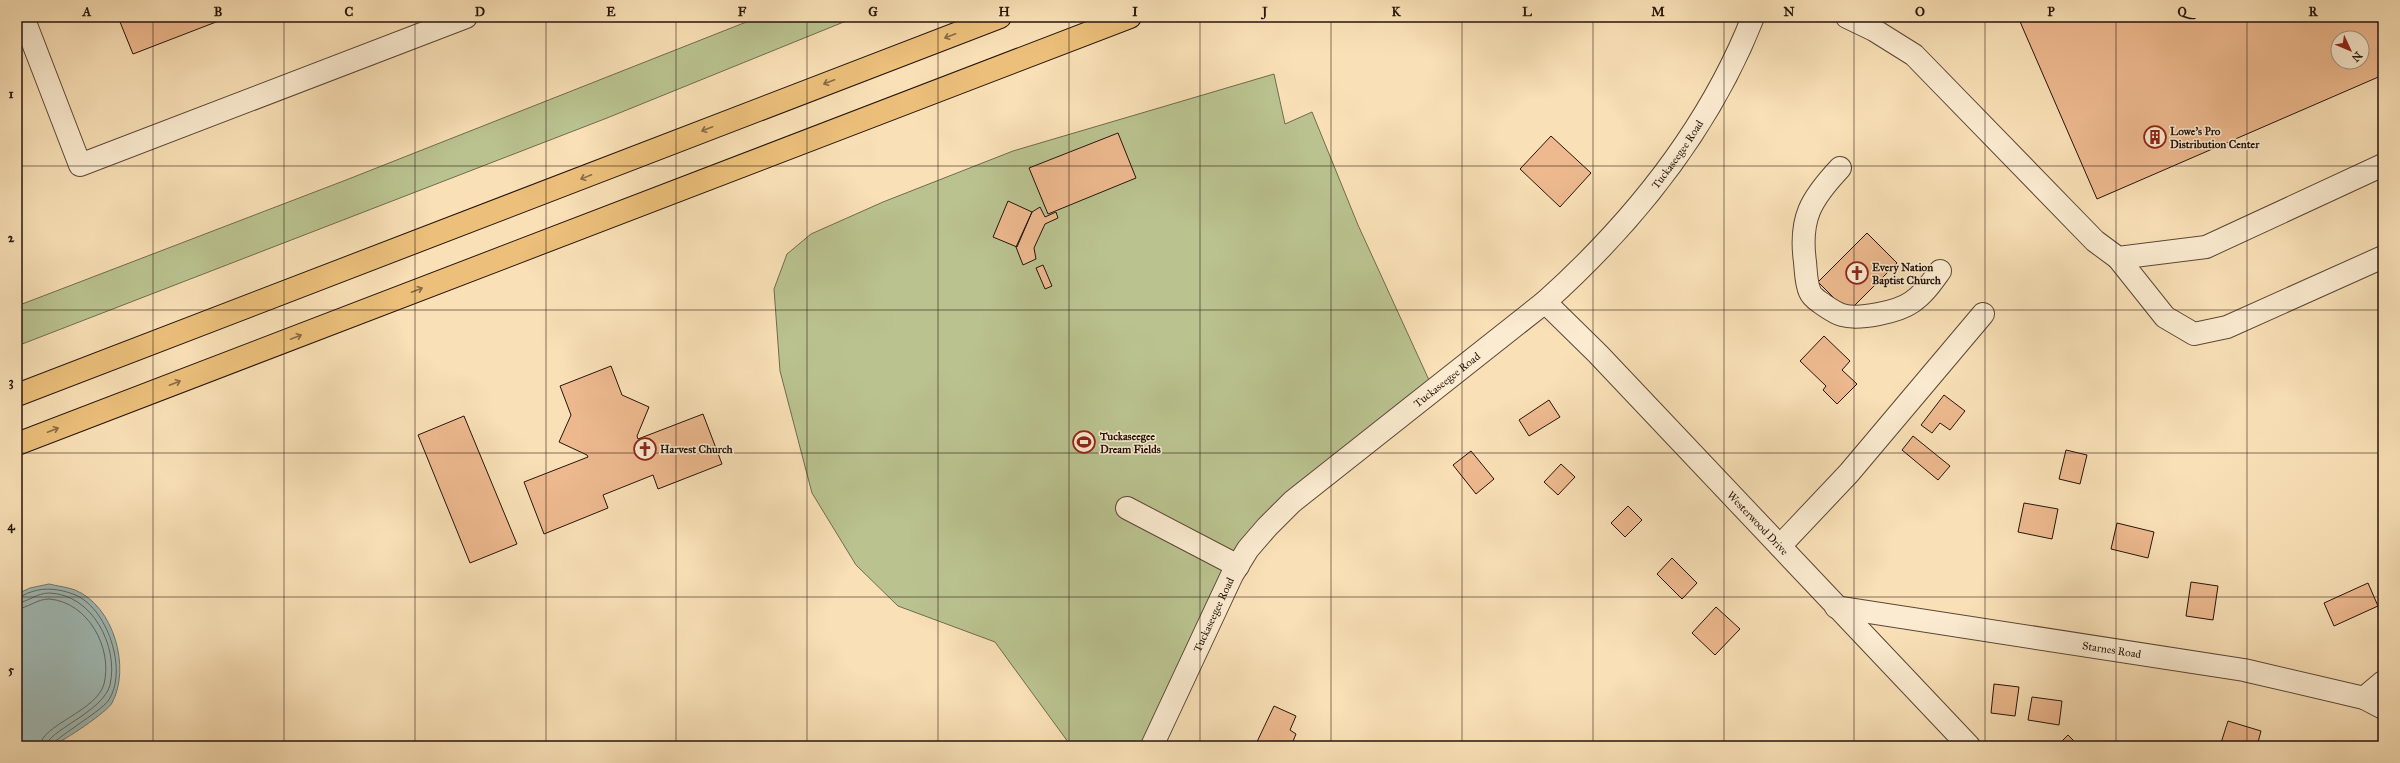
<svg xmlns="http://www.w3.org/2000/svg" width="2400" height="763" font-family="'IM FELL Great Primer',serif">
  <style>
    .green { fill: #bac390; stroke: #706c4e }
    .water { fill: #a0bbb7; stroke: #6f7872 }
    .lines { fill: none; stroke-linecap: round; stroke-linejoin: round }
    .shore { stroke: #636861; stroke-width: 1 }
    .building { fill: #eeb98f; stroke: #26140b; fill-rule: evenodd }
    .minor-casing { stroke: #5b4736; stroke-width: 24 }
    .highway-casing { stroke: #26140b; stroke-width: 24 }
    .minor { stroke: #fbebd0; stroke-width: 22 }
    .highway { stroke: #ecc07b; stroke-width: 22 }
    .oneway { stroke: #896a43 }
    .grid { fill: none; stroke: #26140b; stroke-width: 1; stroke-opacity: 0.55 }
    .labels { text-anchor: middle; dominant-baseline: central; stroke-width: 3; stroke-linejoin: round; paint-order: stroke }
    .poi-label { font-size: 11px; font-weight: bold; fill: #26140b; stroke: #fbebd0; text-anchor: start }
    .street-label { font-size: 11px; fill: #26140b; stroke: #fbebd0 }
    .neatline { fill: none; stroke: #26140b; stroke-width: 1.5 }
    .grid-label { font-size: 13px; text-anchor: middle; font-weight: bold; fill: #26140b }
  </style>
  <rect width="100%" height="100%" fill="#f9e0b6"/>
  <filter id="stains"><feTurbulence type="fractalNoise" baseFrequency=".005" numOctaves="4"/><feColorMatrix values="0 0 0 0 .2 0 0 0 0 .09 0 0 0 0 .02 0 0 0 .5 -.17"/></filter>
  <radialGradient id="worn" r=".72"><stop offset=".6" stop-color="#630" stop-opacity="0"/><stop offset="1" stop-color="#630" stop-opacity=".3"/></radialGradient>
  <!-- green -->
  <path class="green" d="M 759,17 L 856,17 L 607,118 L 17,346 L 17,306 L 346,180 Z
    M 1274,74 L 1285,124 L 1312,112 L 1358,225 L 1434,391 L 1248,549 L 1153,746 L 1071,746 L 995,642 L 898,606 L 856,565 L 812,493 L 780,371 L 774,289 L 787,254 L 811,234 L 883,202 L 1013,151 Z"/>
  <!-- water -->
  <path class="water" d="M 49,584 C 57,586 67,587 75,590 C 114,606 131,668 112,703 C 107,712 64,741 53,745 C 44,749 27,746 17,746 L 17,594 L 30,588 Z"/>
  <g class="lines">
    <!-- shore -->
    <path class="shore" d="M 17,598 C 22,597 26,593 31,592 C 45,587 59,589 73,594 C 107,606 129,671 108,701 C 100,712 52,740 51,746
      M 17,603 C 28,602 37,593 49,593 C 92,594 119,646 110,685 C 103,712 47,731 46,746
      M 17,609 C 28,608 37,599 49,599 C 88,602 113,648 104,684 C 97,711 41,725 40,746"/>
  </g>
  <!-- building -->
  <path class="building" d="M 118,17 L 229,17 L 133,54 Z
    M 2018,17 L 2383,17 L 2383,75 L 2097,199 ZM 2338,38 L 2362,38 L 2362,62 L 2338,62 Z
    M 1118,133 L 1136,178 L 1048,214 L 1029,168 Z
    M 1551,136 L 1591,173 L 1560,207 L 1520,169 Z
    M 1008,201 L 1032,212 L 1017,247 L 993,237 Z
    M 1040,207 L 1045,217 L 1056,212 L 1058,218 L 1045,224 L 1034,248 L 1036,259 L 1023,265 L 1016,247 L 1032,212 Z
    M 1867,233 L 1897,263 L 1848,312 L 1818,282 Z
    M 1043,265 L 1052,286 L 1045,289 L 1036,268 Z
    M 1824,336 L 1850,361 L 1842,370 L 1857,384 L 1837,404 L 1823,390 L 1826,386 L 1800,361 Z
    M 611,366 L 622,395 L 649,407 L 637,436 L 638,439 L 703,414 L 722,464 L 658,489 L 653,475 L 603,495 L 608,508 L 544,534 L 524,482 L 588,457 L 587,455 L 559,442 L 571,415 L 560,386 Z
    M 1944,395 L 1965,411 L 1950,430 L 1940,423 L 1932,433 L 1921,425 Z
    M 1549,400 L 1560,417 L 1529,436 L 1519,420 Z
    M 464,416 L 517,544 L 470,563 L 418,435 Z
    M 1913,436 L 1950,466 L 1938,480 L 1902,450 Z
    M 2066,450 L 2087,455 L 2080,484 L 2059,479 Z
    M 1471,451 L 1494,479 L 1476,494 L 1453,465 Z
    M 1561,464 L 1575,477 L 1558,495 L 1544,482 Z
    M 2024,503 L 2058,509 L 2052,539 L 2018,532 Z
    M 1628,506 L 1642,520 L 1625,537 L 1611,523 Z
    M 2117,523 L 2154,532 L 2148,558 L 2111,549 Z
    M 1672,558 L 1697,583 L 1682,599 L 1657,574 Z
    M 2191,582 L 2218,586 L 2213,620 L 2186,616 Z
    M 2368,583 L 2378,606 L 2334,626 L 2324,603 Z
    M 1716,607 L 1740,629 L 1715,655 L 1692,633 Z
    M 1994,684 L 2019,687 L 2015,716 L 1991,713 Z
    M 2032,697 L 2062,701 L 2059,725 L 2028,720 Z
    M 1274,706 L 1296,716 L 1290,730 L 1296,734 L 1291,746 L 1283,743 L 1282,746 L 1255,746 Z
    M 2228,721 L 2261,731 L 2257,746 L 2220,746 Z
    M 2068,735 L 2079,746 L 2057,746 Z"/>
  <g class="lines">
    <!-- minor casing -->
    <g class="minor-casing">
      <g id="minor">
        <path d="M 23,17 L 80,165 L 466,17"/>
        <path d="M 1847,17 L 1874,30 L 1914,55 L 2095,241 L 2118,258 L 2206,247 L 2383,165"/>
        <path d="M 1840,168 C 1811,199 1799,218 1805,262 C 1806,272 1806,284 1810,292 C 1812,297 1817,300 1821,303 C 1827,307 1835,313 1842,315 C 1859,320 1898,312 1912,302 C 1924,294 1932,282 1940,271"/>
        <path d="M 2118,258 L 2165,317 L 2194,334 L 2227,327 L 2383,257"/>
        <path id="s1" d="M 1545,302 L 1598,354 L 1969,746"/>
        <path d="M 1127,508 L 1238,566"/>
        <path d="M 1780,546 L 1849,473 L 1983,314"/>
        <path id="s2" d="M 1836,607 L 2244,670 L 2364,698 L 2383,708"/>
        <path d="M 2364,698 L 2383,682"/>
        <path id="s3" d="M 1152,746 L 1232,575 L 1248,549 L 1267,527 L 1292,502 L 1545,302 C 1634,222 1709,129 1753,17"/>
      </g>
    </g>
    <!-- highway casing -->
    <g class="highway-casing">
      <path id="highway" d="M 17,395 L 1000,17
        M 17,444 L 1130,17"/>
    </g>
    <!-- minor -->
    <use href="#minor" class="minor"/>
    <!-- highway -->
    <use href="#highway" class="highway"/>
  </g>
  <!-- one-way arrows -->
  <defs><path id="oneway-shaft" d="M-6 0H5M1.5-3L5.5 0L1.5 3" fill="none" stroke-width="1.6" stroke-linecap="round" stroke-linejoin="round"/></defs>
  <g class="oneway">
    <use href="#oneway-shaft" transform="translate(950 36) rotate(159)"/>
    <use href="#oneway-shaft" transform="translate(829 82) rotate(159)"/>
    <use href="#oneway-shaft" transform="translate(707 129) rotate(159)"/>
    <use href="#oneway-shaft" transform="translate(586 177) rotate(158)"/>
    <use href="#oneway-shaft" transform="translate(417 290) rotate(-21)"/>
    <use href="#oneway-shaft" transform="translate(296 337) rotate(-21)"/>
    <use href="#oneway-shaft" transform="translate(175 383) rotate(-21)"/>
    <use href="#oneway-shaft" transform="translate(53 430) rotate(-21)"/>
  </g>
  <!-- grid -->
  <path class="grid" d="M 153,17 L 153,746M 284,17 L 284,746M 415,17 L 415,746M 546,17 L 546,746M 676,17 L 676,746M 807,17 L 807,746M 938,17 L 938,746M 1069,17 L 1069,746M 1200,17 L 1200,746M 1331,17 L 1331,746M 1462,17 L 1462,746M 1593,17 L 1593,746M 1724,17 L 1724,746M 1854,17 L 1854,746M 1985,17 L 1985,746M 2116,17 L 2116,746M 2247,17 L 2247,746M 17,166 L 2383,166M 17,310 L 2383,310M 17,453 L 2383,453M 17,597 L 2383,597"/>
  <!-- icons -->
  <defs>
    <g id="building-ring" transform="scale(1.15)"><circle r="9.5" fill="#fbebd0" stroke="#8f2418" stroke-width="1.5"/><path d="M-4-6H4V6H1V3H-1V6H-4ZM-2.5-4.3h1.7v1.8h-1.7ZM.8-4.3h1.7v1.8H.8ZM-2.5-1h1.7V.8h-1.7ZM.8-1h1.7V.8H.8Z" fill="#8f2418"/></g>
    <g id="church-ring" transform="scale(1.15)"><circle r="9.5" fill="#fbebd0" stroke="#8f2418" stroke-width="1.5"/><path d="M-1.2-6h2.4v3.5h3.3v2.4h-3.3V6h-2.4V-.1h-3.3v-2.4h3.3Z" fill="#8f2418"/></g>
    <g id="stadium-ring" transform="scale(1.15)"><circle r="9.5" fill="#fbebd0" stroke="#8f2418" stroke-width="1.5"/><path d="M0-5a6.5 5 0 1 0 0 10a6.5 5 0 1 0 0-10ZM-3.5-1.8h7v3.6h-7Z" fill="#8f2418"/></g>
  </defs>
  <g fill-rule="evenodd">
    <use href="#building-ring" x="2155" y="137"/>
    <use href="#church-ring" x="1857" y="273"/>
    <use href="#stadium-ring" x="1084" y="442"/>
    <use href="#church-ring" x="645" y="449"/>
  </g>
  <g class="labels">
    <!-- poi labels -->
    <g class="poi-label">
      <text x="2170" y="131">Lowe's Pro<tspan x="2170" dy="13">Distribution Center</tspan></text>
      <text x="1872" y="267">Every Nation<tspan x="1872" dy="13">Baptist Church</tspan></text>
      <text x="1100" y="436">Tuckaseegee<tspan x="1100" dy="13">Dream Fields</tspan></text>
      <text x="660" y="449">Harvest Church</text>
    </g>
    <!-- street labels -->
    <g class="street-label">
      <text stroke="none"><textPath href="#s3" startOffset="805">Tuckaseegee Road</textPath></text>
      <text stroke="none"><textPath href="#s3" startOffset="481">Tuckaseegee Road</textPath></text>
      <text stroke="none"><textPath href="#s1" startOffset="307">Westerwood Drive</textPath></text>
      <text stroke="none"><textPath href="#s3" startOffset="145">Tuckaseegee Road</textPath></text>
      <text stroke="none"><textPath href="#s2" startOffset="279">Starnes Road</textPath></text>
    </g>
  </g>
  <!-- margin -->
  <rect width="2400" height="763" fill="none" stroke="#f9e0b6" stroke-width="44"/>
  <!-- north arrow -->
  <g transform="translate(2350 50) rotate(134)"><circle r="19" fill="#fbebd0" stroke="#a69581"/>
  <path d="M0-3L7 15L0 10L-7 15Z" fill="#8f2418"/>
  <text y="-6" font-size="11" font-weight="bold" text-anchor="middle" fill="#26140b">N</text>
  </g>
  <rect x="22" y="22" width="2356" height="719" class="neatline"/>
  <g class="grid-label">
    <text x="87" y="16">A</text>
    <text x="218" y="16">B</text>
    <text x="349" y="16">C</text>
    <text x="480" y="16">D</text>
    <text x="611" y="16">E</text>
    <text x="742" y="16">F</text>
    <text x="873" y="16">G</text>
    <text x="1004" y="16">H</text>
    <text x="1135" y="16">I</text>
    <text x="1265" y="16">J</text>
    <text x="1396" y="16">K</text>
    <text x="1527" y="16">L</text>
    <text x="1658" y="16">M</text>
    <text x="1789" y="16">N</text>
    <text x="1920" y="16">O</text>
    <text x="2051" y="16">P</text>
    <text x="2182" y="16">Q</text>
    <text x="2313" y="16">R</text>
    <text x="11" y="98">1</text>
    <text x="11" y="242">2</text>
    <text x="11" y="386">3</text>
    <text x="11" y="530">4</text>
    <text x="11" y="674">5</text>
  </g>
  <rect width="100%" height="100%" filter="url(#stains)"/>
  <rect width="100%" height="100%" fill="url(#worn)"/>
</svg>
